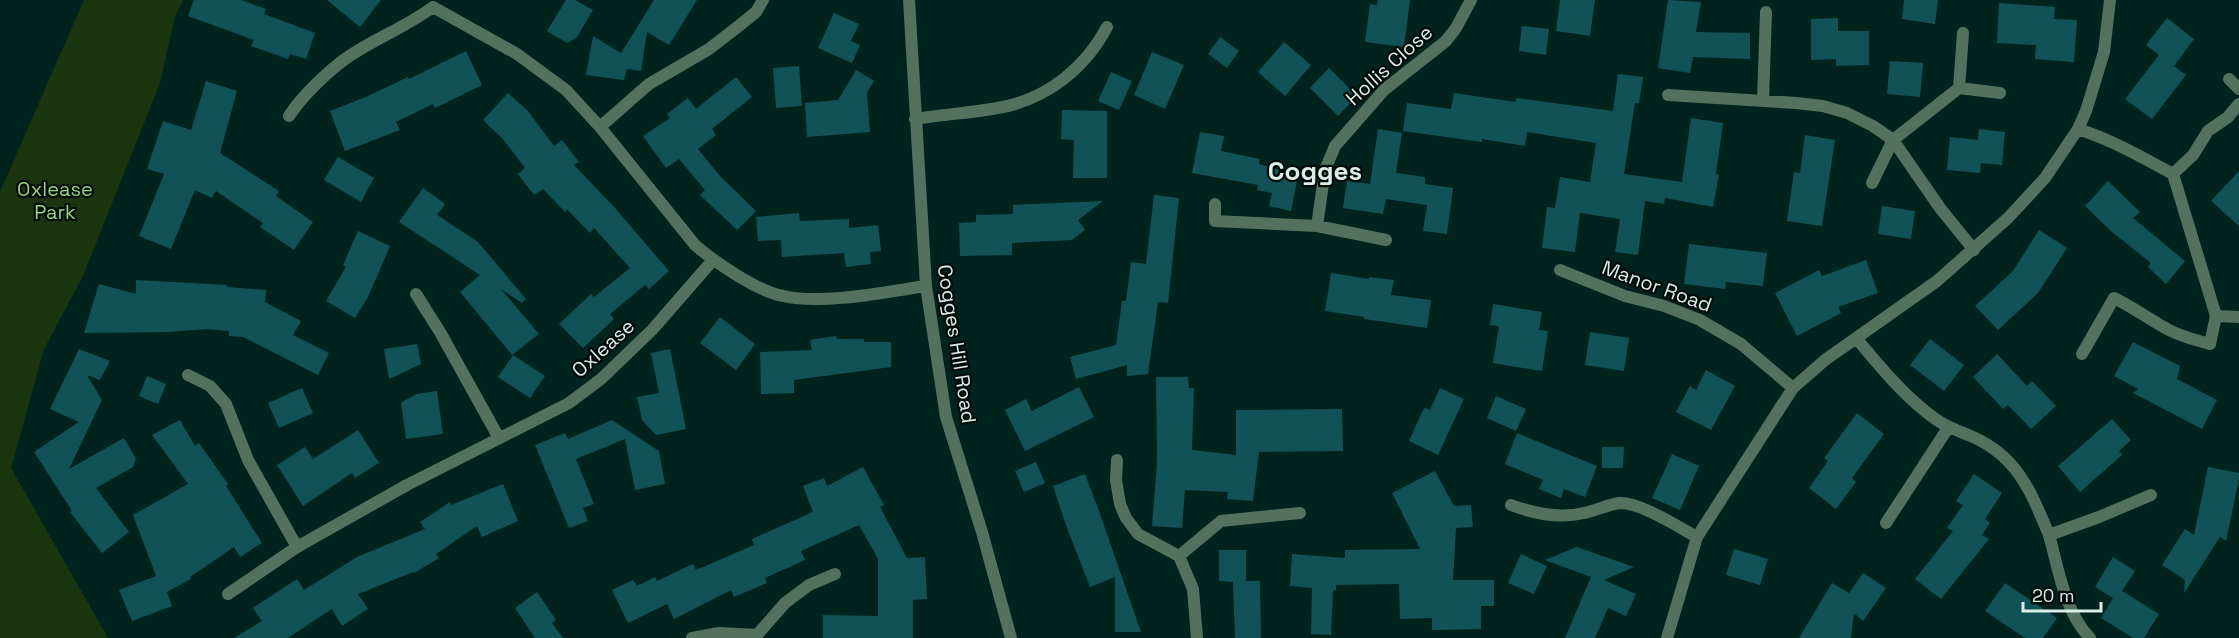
<svg xmlns="http://www.w3.org/2000/svg" width="2239" height="638" font-family="'Space Grotesk',sans-serif">
  <style>
    .green { fill: #1b360f }
    .building { fill: #115257 }
    .lines { fill: none; stroke-linecap: round; stroke-linejoin: round }
    .lane { stroke: #52725f; stroke-width: 12 }
    .street { stroke: #52725f; stroke-width: 12 }
    .labels { text-anchor: middle; dominant-baseline: central; stroke-width: 4.5; stroke-linejoin: round; paint-order: stroke }
    .street-label { font-size: 20px; fill: #daeeea; stroke: #000a07 }
    .park-label { font-size: 20px; fill: #96d57d; stroke: #000a07 }
    .district-label { font-size: 26px; font-weight: bold; fill: #daeeea; stroke: #000a07 }
  </style>
  <rect width="100%" height="100%" fill="#00231d"/>
  <!-- green -->
  <path class="green" d="M 84,0 L 183,0 L 174,20 L 160,83 L 83,276 L 44,349 L 11,468 L 108,638 L 0,638 L 0,192 Z"/>
  <!-- building -->
  <path class="building" d="M 194,0 L 241,0 L 266,9 L 264,14 L 315,33 L 306,59 L 290,54 L 288,59 L 251,46 L 254,40 L 188,16 Z
    M 327,0 L 381,0 L 360,27 Z
    M 566,0 L 575,0 L 593,10 L 577,37 L 567,43 L 547,31 Z
    M 654,0 L 697,0 L 669,45 L 647,32 L 641,71 L 627,69 L 624,80 L 586,75 L 593,36 L 621,53 Z
    M 1378,0 L 1410,0 L 1404,47 L 1365,42 L 1370,4 L 1377,5 Z
    M 1560,0 L 1595,0 L 1590,36 L 1556,31 Z
    M 1668,0 L 1701,2 L 1696,32 L 1750,33 L 1750,59 L 1693,57 L 1690,73 L 1658,68 Z
    M 1904,0 L 1938,0 L 1935,24 L 1902,19 Z
    M 1999,3 L 2055,7 L 2054,19 L 2077,20 L 2074,62 L 2035,59 L 2036,45 L 1997,43 Z
    M 834,13 L 859,24 L 851,41 L 860,45 L 852,63 L 818,48 Z
    M 1838,18 L 1838,31 L 1869,31 L 1869,65 L 1836,66 L 1836,59 L 1811,60 L 1811,19 Z
    M 2167,18 L 2194,39 L 2174,66 L 2186,75 L 2152,119 L 2125,99 L 2159,55 L 2146,45 Z
    M 1522,26 L 1549,29 L 1546,55 L 1519,51 Z
    M 1220,37 L 1239,51 L 1227,68 L 1208,54 Z
    M 1284,42 L 1311,65 L 1285,96 L 1258,72 Z
    M 466,51 L 482,85 L 435,108 L 433,104 L 396,122 L 400,130 L 345,151 L 330,111 L 368,96 L 408,77 L 409,79 Z
    M 1152,52 L 1184,65 L 1165,109 L 1134,95 Z
    M 1890,61 L 1923,63 L 1920,97 L 1887,94 Z
    M 799,66 L 802,106 L 776,108 L 773,68 Z
    M 1329,68 L 1357,96 L 1338,116 L 1310,88 Z
    M 856,70 L 874,81 L 867,93 L 870,132 L 807,137 L 805,103 L 838,100 Z
    M 1111,72 L 1132,81 L 1119,110 L 1098,101 Z
    M 1618,74 L 1643,77 L 1639,103 L 1635,103 L 1624,174 L 1682,182 L 1691,118 L 1723,123 L 1716,174 L 1719,175 L 1713,207 L 1665,198 L 1664,204 L 1645,201 L 1638,255 L 1615,252 L 1620,219 L 1580,213 L 1575,252 L 1542,248 L 1547,207 L 1555,208 L 1560,177 L 1590,182 L 1596,143 L 1527,132 L 1525,146 L 1482,139 L 1482,142 L 1403,131 L 1407,103 L 1451,109 L 1454,93 L 1516,102 L 1516,98 L 1613,111 Z
    M 736,77 L 752,97 L 712,129 L 716,135 L 698,149 L 720,176 L 756,211 L 737,230 L 700,195 L 705,190 L 679,159 L 666,168 L 643,136 L 670,118 L 667,114 L 688,98 L 696,109 Z
    M 206,81 L 237,91 L 220,153 L 279,191 L 276,196 L 313,222 L 294,250 L 260,227 L 263,223 L 216,191 L 212,198 L 195,190 L 171,249 L 139,236 L 164,174 L 147,169 L 163,121 L 191,130 Z
    M 508,93 L 528,111 L 554,146 L 562,140 L 579,162 L 574,165 L 615,208 L 669,271 L 649,289 L 645,285 L 610,314 L 614,319 L 583,348 L 559,324 L 591,294 L 594,297 L 630,268 L 594,228 L 590,233 L 567,209 L 565,212 L 543,189 L 534,195 L 518,174 L 525,168 L 503,139 L 483,120 Z
    M 1062,110 L 1107,111 L 1107,178 L 1073,178 L 1074,140 L 1061,139 Z
    M 1378,129 L 1402,133 L 1396,173 L 1425,177 L 1425,184 L 1453,188 L 1447,234 L 1423,231 L 1427,205 L 1386,199 L 1383,214 L 1343,208 L 1347,181 L 1370,184 Z
    M 1979,129 L 2005,132 L 2002,165 L 1981,163 L 1980,173 L 1947,170 L 1950,137 L 1978,140 Z
    M 1200,132 L 1224,136 L 1221,151 L 1260,159 L 1259,164 L 1298,175 L 1291,211 L 1269,206 L 1272,193 L 1257,190 L 1258,185 L 1192,173 Z
    M 1805,135 L 1835,140 L 1822,226 L 1787,221 L 1794,172 L 1800,173 Z
    M 338,157 L 374,178 L 361,202 L 324,180 Z
    M 2239,171 L 2239,226 L 2211,201 Z
    M 2108,181 L 2140,212 L 2133,218 L 2185,261 L 2166,284 L 2148,267 L 2151,263 L 2112,232 L 2085,206 Z
    M 423,188 L 445,204 L 437,215 L 478,242 L 526,299 L 522,303 L 501,289 L 539,334 L 512,355 L 460,292 L 480,275 L 399,222 Z
    M 1154,195 L 1179,198 L 1168,303 L 1158,302 L 1148,374 L 1127,376 L 1127,365 L 1076,379 L 1070,357 L 1116,345 L 1122,301 L 1126,301 L 1131,262 L 1146,264 Z
    M 1103,201 L 1078,220 L 1085,230 L 1072,240 L 1012,243 L 1012,255 L 960,256 L 959,223 L 976,222 L 976,215 L 1013,214 L 1013,205 Z
    M 1882,206 L 1915,211 L 1911,239 L 1878,234 Z
    M 799,213 L 800,221 L 849,219 L 849,228 L 878,225 L 881,251 L 870,252 L 871,264 L 846,267 L 844,253 L 782,257 L 781,240 L 758,241 L 756,217 Z
    M 2039,230 L 2067,248 L 2038,293 L 1998,330 L 1975,306 L 2013,271 Z
    M 358,231 L 390,246 L 368,297 L 355,318 L 326,301 L 346,267 L 343,265 Z
    M 1689,244 L 1767,253 L 1763,286 L 1726,282 L 1725,289 L 1684,284 Z
    M 1866,260 L 1878,293 L 1838,307 L 1841,313 L 1797,336 L 1775,293 L 1819,270 L 1822,276 Z
    M 1331,273 L 1369,279 L 1369,277 L 1394,280 L 1391,295 L 1431,300 L 1427,328 L 1364,319 L 1364,317 L 1325,311 Z
    M 136,280 L 227,285 L 227,287 L 266,290 L 265,302 L 301,321 L 293,335 L 329,353 L 318,375 L 243,337 L 229,336 L 229,331 L 207,329 L 169,332 L 84,333 L 99,284 L 136,294 Z
    M 1493,304 L 1542,312 L 1539,330 L 1548,331 L 1542,371 L 1493,363 L 1499,326 L 1490,325 Z
    M 720,317 L 755,344 L 736,370 L 700,343 Z
    M 1590,332 L 1629,338 L 1624,371 L 1585,365 Z
    M 836,336 L 837,339 L 864,339 L 864,342 L 891,342 L 891,367 L 794,380 L 794,393 L 761,394 L 760,352 L 812,350 L 810,340 Z
    M 1930,339 L 1964,365 L 1944,391 L 1910,365 Z
    M 2133,342 L 2180,366 L 2177,379 L 2217,400 L 2202,429 L 2133,393 L 2138,389 L 2114,376 Z
    M 417,344 L 421,364 L 389,379 L 384,349 Z
    M 79,349 L 110,361 L 100,380 L 87,375 L 102,400 L 69,469 L 124,438 L 136,459 L 133,467 L 96,488 L 129,532 L 102,553 L 70,512 L 72,511 L 34,452 L 79,422 L 50,409 Z
    M 670,349 L 686,429 L 656,435 L 642,420 L 637,397 L 659,393 L 651,353 Z
    M 1997,354 L 2027,386 L 2032,381 L 2056,406 L 2031,429 L 2008,405 L 2003,409 L 1973,377 Z
    M 513,355 L 545,376 L 530,398 L 498,377 Z
    M 1706,370 L 1735,386 L 1711,430 L 1676,412 L 1690,386 L 1696,390 Z
    M 147,376 L 166,384 L 158,404 L 139,396 Z
    M 1156,377 L 1188,377 L 1189,388 L 1194,388 L 1192,450 L 1236,455 L 1236,410 L 1342,409 L 1343,451 L 1259,452 L 1253,501 L 1227,499 L 1228,492 L 1185,490 L 1182,528 L 1152,526 L 1157,462 Z
    M 1079,387 L 1094,417 L 1025,451 L 1005,410 L 1026,399 L 1032,411 Z
    M 302,388 L 313,413 L 279,428 L 268,403 Z
    M 1440,388 L 1464,399 L 1438,455 L 1409,441 L 1424,408 L 1430,410 Z
    M 437,391 L 443,434 L 406,439 L 401,403 L 416,394 Z
    M 1496,396 L 1526,409 L 1516,431 L 1487,418 Z
    M 1857,413 L 1884,434 L 1852,478 L 1856,482 L 1836,509 L 1809,488 L 1828,461 L 1824,458 Z
    M 2112,419 L 2131,440 L 2119,451 L 2122,455 L 2080,492 L 2058,466 Z
    M 180,420 L 195,446 L 199,443 L 228,484 L 226,486 L 262,543 L 240,557 L 234,547 L 190,577 L 191,579 L 167,592 L 172,606 L 132,621 L 119,590 L 156,576 L 133,515 L 188,484 L 152,435 Z
    M 612,420 L 659,451 L 665,484 L 635,490 L 625,439 L 576,459 L 594,504 L 583,508 L 588,521 L 569,528 L 535,445 L 565,433 L 568,439 Z
    M 358,430 L 379,463 L 355,478 L 352,473 L 303,506 L 277,465 L 305,447 L 313,459 Z
    M 1517,433 L 1597,466 L 1585,497 L 1564,489 L 1561,498 L 1539,489 L 1543,480 L 1505,464 Z
    M 1602,447 L 1624,447 L 1623,468 L 1602,468 Z
    M 1672,454 L 1699,466 L 1680,510 L 1652,498 Z
    M 1036,462 L 1045,483 L 1024,492 L 1015,471 Z
    M 863,467 L 884,505 L 880,507 L 907,558 L 925,557 L 927,599 L 913,600 L 913,638 L 823,638 L 823,615 L 878,616 L 878,559 L 859,525 L 801,551 L 805,560 L 765,578 L 767,583 L 734,597 L 731,590 L 674,619 L 667,604 L 628,623 L 612,590 L 633,580 L 637,586 L 655,577 L 657,581 L 693,564 L 696,570 L 754,545 L 752,539 L 813,512 L 803,486 L 824,478 L 827,486 Z
    M 2208,467 L 2239,473 L 2239,479 L 2226,541 L 2220,537 L 2184,593 L 2185,580 L 2162,565 L 2185,529 L 2194,535 Z
    M 1435,471 L 1454,506 L 1471,505 L 1473,527 L 1456,528 L 1453,580 L 1494,580 L 1494,606 L 1481,606 L 1481,629 L 1432,630 L 1432,618 L 1400,619 L 1399,584 L 1336,585 L 1336,590 L 1333,590 L 1331,635 L 1311,634 L 1312,588 L 1290,586 L 1292,554 L 1345,558 L 1345,550 L 1420,549 L 1392,493 Z
    M 1085,474 L 1099,511 L 1141,632 L 1115,632 L 1115,577 L 1090,587 L 1067,528 L 1053,486 Z
    M 1974,474 L 2002,493 L 1985,519 L 1990,523 L 1982,535 L 1989,539 L 1941,599 L 1915,579 L 1953,531 L 1947,528 L 1963,505 L 1956,501 Z
    M 503,484 L 518,521 L 482,537 L 477,526 L 436,554 L 439,558 L 414,573 L 413,572 L 358,594 L 368,609 L 342,626 L 332,609 L 288,638 L 234,638 L 262,621 L 253,608 L 297,579 L 304,590 L 357,557 L 425,529 L 420,522 L 450,502 L 451,505 Z
    M 1577,547 L 1634,567 L 1604,580 L 1636,594 L 1626,616 L 1608,608 L 1595,638 L 1565,638 L 1591,577 L 1545,560 Z
    M 1734,549 L 1768,559 L 1760,585 L 1726,575 Z
    M 1219,550 L 1246,550 L 1246,581 L 1260,581 L 1261,638 L 1235,638 L 1233,582 L 1219,581 Z
    M 1521,554 L 1547,566 L 1534,594 L 1508,583 Z
    M 2113,557 L 2135,571 L 2122,591 L 2159,614 L 2144,638 L 2133,638 L 2101,618 L 2113,598 L 2095,587 Z
    M 1863,573 L 1886,588 L 1863,621 L 1854,613 L 1851,638 L 1799,638 L 1832,583 L 1849,593 Z
    M 2005,583 L 2057,618 L 2043,638 L 2025,638 L 1985,611 Z
    M 537,592 L 556,620 L 552,623 L 563,638 L 535,638 L 515,608 Z"/>
  <g class="lines">
    <!-- lane -->
    <path class="lane" d="M 2082,354 L 2114,298 C 2133,307 2150,320 2169,330 C 2182,337 2196,340 2210,344
      M 228,594 L 297,547"/>
    <!-- street -->
    <path class="street" d="M 909,0 L 926,286 L 946,417 L 982,532 L 1011,638
      M 1963,33 L 1959,88 L 2000,93
      M 2229,79 L 2239,89
      M 1668,95 L 1796,103 L 1823,106 L 1847,113 L 1873,126 L 1893,140 L 1940,208 L 1974,250
      M 1763,101 L 1766,12
      M 289,116 C 302,96 329,70 348,57 C 376,38 406,27 433,7 L 517,54 L 566,90 L 600,127 L 695,245 C 716,263 757,291 783,296 C 824,305 885,292 926,286
      M 915,119 C 944,114 974,113 1003,107 C 1048,98 1086,67 1107,27
      M 600,127 L 649,84 L 709,49 L 740,25 L 756,12 L 763,0
      M 2078,129 C 2112,140 2142,157 2173,174 L 2193,155 L 2208,131 L 2228,117 L 2239,104
      M 2173,174 L 2216,316 L 2239,317
      M 1872,183 L 1893,140 L 1959,88
      M 1215,204 L 1215,221 L 1317,226 L 1386,240
      M 1317,226 L 1325,170 L 1335,146 L 1384,90 L 1446,41 L 1456,28 L 1471,0
      M 1560,270 L 1625,296 L 1664,306 L 1700,320 L 1741,344 L 1793,388
      M 416,294 L 440,332 L 499,438
      M 1856,338 C 1877,363 1899,390 1925,411 C 1943,426 1952,428 1973,437 C 2018,457 2031,492 2049,535 L 2099,517 L 2151,495
      M 2210,344 L 2216,316
      M 188,375 L 210,386 L 226,404 L 248,460 L 297,547 L 407,485 L 569,403 L 601,379 L 652,330 L 713,260
      M 1117,460 L 1116,480 L 1120,504 L 1126,518 L 1138,534 L 1179,556 L 1193,589 L 1197,638
      M 1511,505 C 1535,514 1559,519 1584,513 C 1596,511 1608,504 1620,503 C 1642,503 1678,527 1697,537
      M 1886,523 L 1948,428
      M 2049,535 C 2059,570 2064,611 2090,638
      M 1179,556 L 1221,521 L 1300,513
      M 692,638 L 719,633 L 757,635 L 785,603 L 809,585 L 835,574
      M 1667,638 L 1697,537 L 1793,388 L 1825,360 L 1937,281 L 2008,218 L 2045,178 L 2078,129 L 2086,111 L 2104,52 L 2110,0"/>
  </g>
  <g class="labels">
    <!-- street labels -->
    <g class="street-label">
      <text transform="translate(1389 65) rotate(-42)">Hollis Close</text>
      <text transform="translate(1657 286) rotate(20)">Manor Road</text>
      <text transform="translate(957 344) rotate(81)">Cogges Hill Road</text>
      <text transform="translate(603 348) rotate(-42)">Oxlease</text>
    </g>
    <!-- park labels -->
    <g class="park-label">
      <text x="55" y="189">Oxlease<tspan x="55" dy="23">Park</tspan></text>
    </g>
    <!-- district labels -->
    <g class="district-label">
      <text x="1315" y="171">Cogges</text>
    </g>
  </g>
  <!-- scale -->
  <path d="M2023 602v9h78v-9" fill="none" stroke="#daeeea" stroke-width="3"/>
  <text x="2032" y="602" font-size="18" fill="#daeeea" stroke="#000a07" stroke-width="4.5" paint-order="stroke">20 m</text>
</svg>
